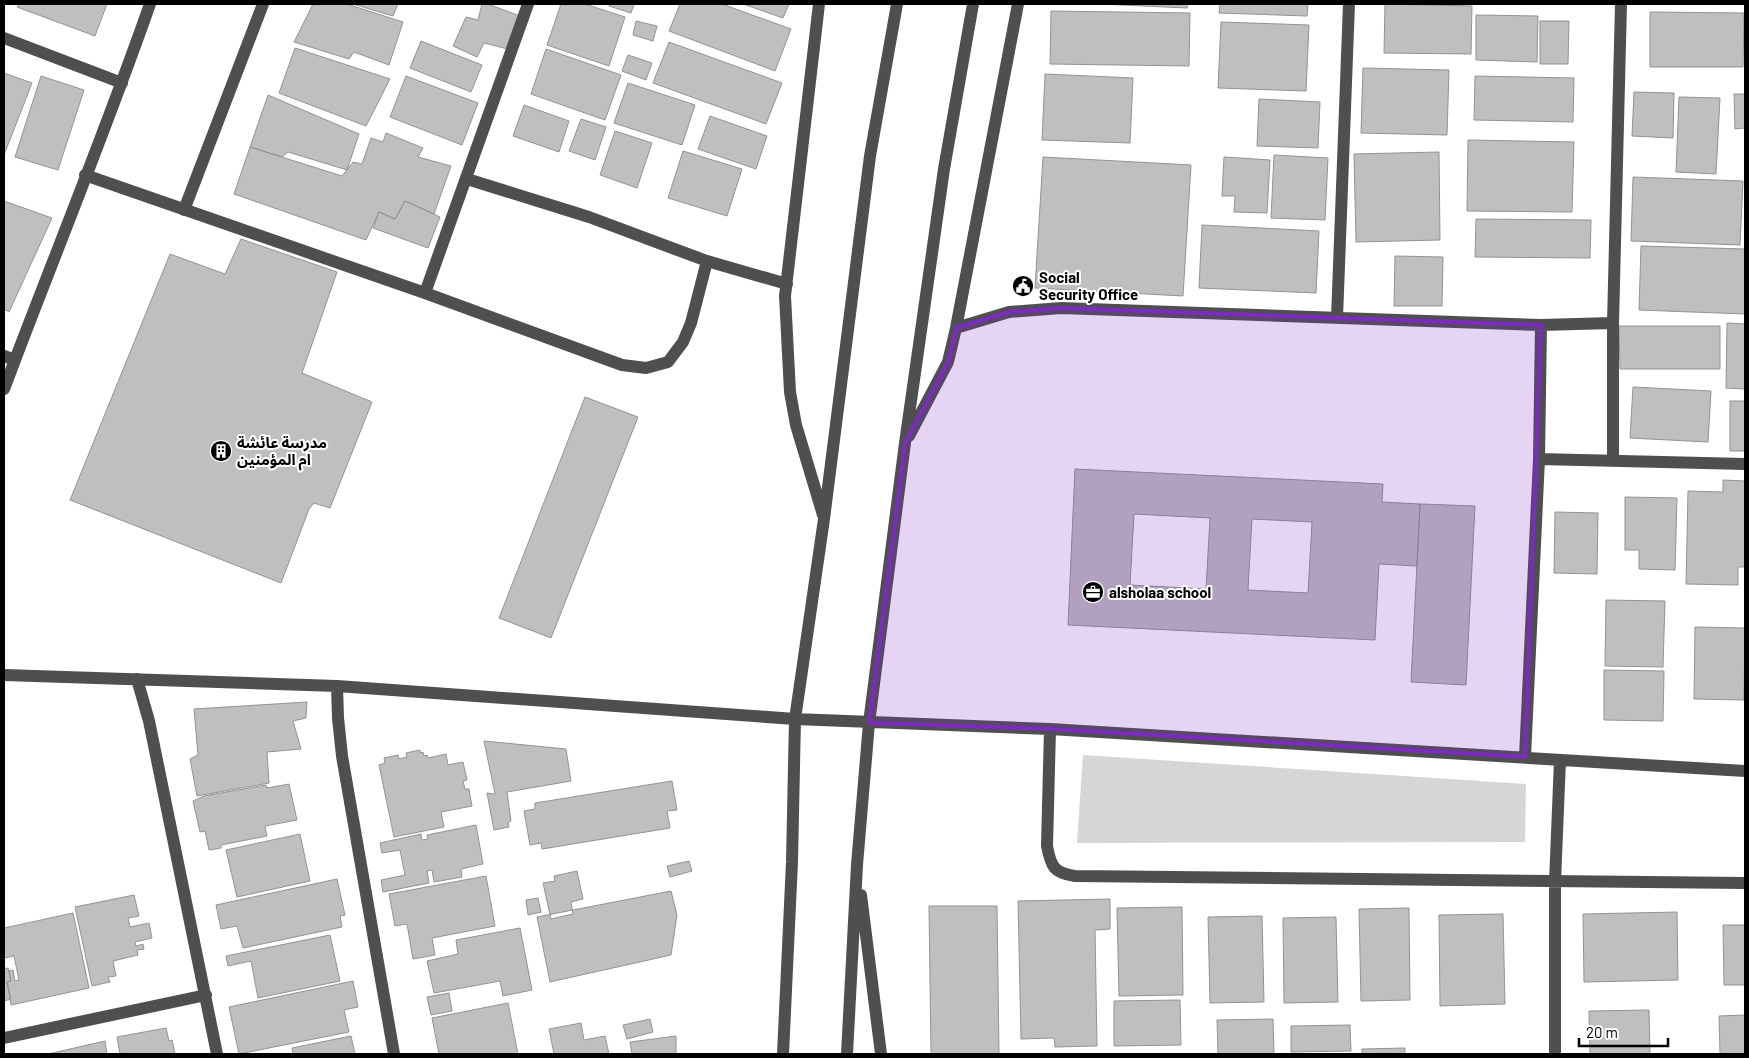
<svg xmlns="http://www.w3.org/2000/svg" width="1749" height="1058" font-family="Barlow,'Noto Sans Arabic',sans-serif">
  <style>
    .green { fill: #d6d6d6 }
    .building { fill: #bfbfbf; stroke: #939393; fill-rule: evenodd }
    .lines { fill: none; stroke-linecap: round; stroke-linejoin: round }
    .minor { stroke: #4f4f4f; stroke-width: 12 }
    .marked { fill: #7b2cbf; fill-opacity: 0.2; stroke: #7b2cbf; stroke-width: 4; stroke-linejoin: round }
    .labels { text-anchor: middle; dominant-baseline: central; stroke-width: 4; stroke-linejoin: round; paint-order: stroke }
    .poi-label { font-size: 15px; font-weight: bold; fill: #000; stroke: #fff; text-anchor: start }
  </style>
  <rect width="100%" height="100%" fill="#fff"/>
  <!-- green -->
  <path class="green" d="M 1083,755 L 1526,784 L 1525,842 L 1077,843 Z"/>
  <!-- building -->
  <path class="building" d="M 19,4 L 107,4 L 95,36 L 17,7 Z
    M 313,4 L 347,4 L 403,22 L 389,65 L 354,52 L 349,59 L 294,42 Z
    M 353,4 L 398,4 L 393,16 Z
    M 482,4 L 488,4 L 520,16 L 508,49 L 484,43 L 477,57 L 453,46 L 466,17 L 478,20 Z
    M 561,4 L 585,4 L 625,17 L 609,66 L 547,45 Z
    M 609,4 L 634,4 L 631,13 L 609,6 Z
    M 680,4 L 722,4 L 791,29 L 775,71 L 669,31 Z
    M 743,4 L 789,4 L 783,18 Z
    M 1099,4 L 1188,4 L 1187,8 Z
    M 1220,4 L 1308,4 L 1307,16 L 1219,13 Z
    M 1385,4 L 1472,6 L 1471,54 L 1384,53 Z
    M 1051,11 L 1190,13 L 1189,66 L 1050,64 Z
    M 1650,12 L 1744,13 L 1743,67 L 1650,67 Z
    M 1476,15 L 1538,16 L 1537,62 L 1476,60 Z
    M 636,21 L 657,26 L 653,41 L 633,35 Z
    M 1540,21 L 1569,21 L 1568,64 L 1540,64 Z
    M 1221,22 L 1309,25 L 1306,91 L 1218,88 Z
    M 421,41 L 482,65 L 471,92 L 410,68 Z
    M 669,42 L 782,83 L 766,124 L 653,83 Z
    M 295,48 L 390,79 L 366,126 L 279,93 Z
    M 546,49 L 621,75 L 605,120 L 531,94 Z
    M 628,55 L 652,63 L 646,80 L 622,71 Z
    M 1363,68 L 1449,70 L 1447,135 L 1361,133 Z
    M 4,73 L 32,83 L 4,155 Z
    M 1045,74 L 1133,78 L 1130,143 L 1042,140 Z
    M 41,76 L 84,90 L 58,170 L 15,157 Z
    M 406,76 L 478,103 L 462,145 L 390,117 Z
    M 1475,76 L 1574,78 L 1573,122 L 1474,120 Z
    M 628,83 L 695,105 L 682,145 L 614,123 Z
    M 1634,92 L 1674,93 L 1673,138 L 1632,136 Z
    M 1734,94 L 1745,94 L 1745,128 L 1735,129 Z
    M 268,95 L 359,134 L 347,170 L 288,152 L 282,157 L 250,147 Z
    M 1679,97 L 1720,98 L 1716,174 L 1676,172 Z
    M 1259,99 L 1320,102 L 1318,148 L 1257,146 Z
    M 524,105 L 569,121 L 559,152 L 513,136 Z
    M 710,116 L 767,136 L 756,169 L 698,149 Z
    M 581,119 L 606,127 L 595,160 L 569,151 Z
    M 615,131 L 652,143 L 637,188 L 600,175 Z
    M 386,133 L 423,148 L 418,157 L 451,166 L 434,214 L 405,201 L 395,219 L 379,212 L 366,240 L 234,194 L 250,147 L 342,176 L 353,162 L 362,164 L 371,138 L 383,142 Z
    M 1468,140 L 1574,142 L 1572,212 L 1467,211 Z
    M 683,151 L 742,169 L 727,216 L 668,198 Z
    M 1439,152 L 1440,240 L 1356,242 L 1354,154 Z
    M 1274,155 L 1328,158 L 1325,220 L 1271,218 Z
    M 1043,157 L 1191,165 L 1183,296 L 1035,288 Z
    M 1224,157 L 1270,160 L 1267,213 L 1234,212 L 1235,196 L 1222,196 Z
    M 1633,177 L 1743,181 L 1740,245 L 1631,241 Z
    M 4,201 L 52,218 L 9,312 L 4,309 Z
    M 405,201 L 440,217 L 428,248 L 373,228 L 379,212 L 395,219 Z
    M 1476,219 L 1591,220 L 1590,258 L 1475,257 Z
    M 1202,225 L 1319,231 L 1316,293 L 1199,288 Z
    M 241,239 L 337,272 L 302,373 L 372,402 L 330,508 L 314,503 L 309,509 L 281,583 L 70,500 L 170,254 L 225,274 Z
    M 1641,246 L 1745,249 L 1745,314 L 1639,310 Z
    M 1395,256 L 1443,257 L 1442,306 L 1394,306 Z
    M 1727,323 L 1745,324 L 1745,389 L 1726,388 Z
    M 1619,326 L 1720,326 L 1720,369 L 1620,369 Z
    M 1633,387 L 1711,391 L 1708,442 L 1630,438 Z
    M 585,397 L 638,417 L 551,638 L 499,618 Z
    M 1730,401 L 1745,401 L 1745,451 L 1730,451 Z
    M 1075,469 L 1383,484 L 1382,502 L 1420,504 L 1417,566 L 1379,564 L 1375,640 L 1068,625 ZM 1134,514 L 1210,518 L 1206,589 L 1130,585 ZM 1252,519 L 1312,522 L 1308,593 L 1248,590 Z
    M 1723,480 L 1745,481 L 1745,567 L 1738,567 L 1738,585 L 1686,584 L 1688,491 L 1723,492 Z
    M 1625,497 L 1677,498 L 1675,570 L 1639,569 L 1639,550 L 1625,550 Z
    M 1420,504 L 1475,506 L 1466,685 L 1411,682 Z
    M 1555,512 L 1598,513 L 1597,574 L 1554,573 Z
    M 1606,600 L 1665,601 L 1663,667 L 1605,666 Z
    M 1695,627 L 1745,628 L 1744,700 L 1694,699 Z
    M 1604,670 L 1664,671 L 1663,721 L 1604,720 Z
    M 307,702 L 306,718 L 293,721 L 301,749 L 267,752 L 269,783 L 197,796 L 190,759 L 198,755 L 194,709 Z
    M 484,741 L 566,749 L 571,781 L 507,792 L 511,821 L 508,823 L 509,827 L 494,830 L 487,793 L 495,794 Z
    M 420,750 L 420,753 L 423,752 L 424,756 L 427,755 L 428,758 L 446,754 L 448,765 L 463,762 L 467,780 L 463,781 L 465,789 L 469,789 L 472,806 L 441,812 L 444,827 L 394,837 L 379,765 L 385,763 L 384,758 L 398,755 L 399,759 L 407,757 L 406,753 Z
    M 672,781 L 677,810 L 667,811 L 670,828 L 542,849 L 541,843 L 530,845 L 524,811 L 535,809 L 535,803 Z
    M 289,784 L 297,820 L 265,826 L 267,836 L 221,845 L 221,848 L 209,850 L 205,831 L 200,832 L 193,801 L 204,796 L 266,785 L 267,788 Z
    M 476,825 L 483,864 L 461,869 L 462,877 L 434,882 L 432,870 L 427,871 L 429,883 L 383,892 L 381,880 L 405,875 L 400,850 L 382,853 L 380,843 L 421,834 L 422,840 L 428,839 L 427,835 Z
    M 300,834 L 310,881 L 237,897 L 226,850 Z
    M 689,861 L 692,871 L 670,877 L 667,866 Z
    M 577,871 L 583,899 L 571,902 L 573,914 L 551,919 L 543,883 L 555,881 L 554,876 Z
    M 486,876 L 495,926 L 432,938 L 435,955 L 413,959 L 407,924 L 395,926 L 389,894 Z
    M 337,879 L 345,915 L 340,916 L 342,927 L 243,948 L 237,926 L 221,929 L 216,905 Z
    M 671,891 L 677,915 L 671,955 L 550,982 L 537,917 Z
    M 134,895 L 139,916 L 128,918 L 130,927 L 149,923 L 152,938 L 135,942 L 136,946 L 143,944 L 144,949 L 137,950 L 138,955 L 113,961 L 116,976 L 108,977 L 110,982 L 92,986 L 75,907 Z
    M 538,898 L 541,912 L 528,915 L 526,900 Z
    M 1110,899 L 1110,929 L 1095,930 L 1097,1046 L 1055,1047 L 1054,1038 L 1021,1039 L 1018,901 Z
    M 929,906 L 997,906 L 999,1054 L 931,1054 Z
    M 1182,907 L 1183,995 L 1119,996 L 1117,908 Z
    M 1409,908 L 1410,1000 L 1361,1001 L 1359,909 Z
    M 1677,912 L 1678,980 L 1584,982 L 1583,914 Z
    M 73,913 L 89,988 L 11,1005 L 7,982 L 11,981 L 9,971 L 13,970 L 15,981 L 19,980 L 14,956 L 4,958 L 4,928 Z
    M 1503,914 L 1505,1004 L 1440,1006 L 1439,915 Z
    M 1262,916 L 1264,1002 L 1210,1003 L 1208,917 Z
    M 1336,917 L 1338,1002 L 1284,1003 L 1283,918 Z
    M 1723,925 L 1745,925 L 1745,985 L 1724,985 Z
    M 520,928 L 532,990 L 503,996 L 500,981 L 434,993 L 427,961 L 458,954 L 456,940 Z
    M 330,935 L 340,981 L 258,998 L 251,961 L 228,966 L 226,956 Z
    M 8,968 L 11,981 L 7,982 L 11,999 L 4,1001 L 4,969 Z
    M 353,981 L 358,1007 L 344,1010 L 349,1032 L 239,1054 L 229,1007 Z
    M 449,993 L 452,1011 L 431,1015 L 427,997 Z
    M 1180,1000 L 1181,1045 L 1114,1046 L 1114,1001 Z
    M 508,1003 L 518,1054 L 439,1054 L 432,1018 Z
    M 1649,1010 L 1650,1054 L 1590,1054 L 1589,1011 Z
    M 1745,1015 L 1745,1054 L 1720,1054 L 1719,1016 Z
    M 650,1019 L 653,1032 L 627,1039 L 623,1025 Z
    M 1273,1019 L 1274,1054 L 1218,1054 L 1217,1020 Z
    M 581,1023 L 584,1040 L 605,1036 L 609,1054 L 554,1054 L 549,1029 Z
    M 1350,1025 L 1351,1051 L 1291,1052 L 1291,1026 Z
    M 166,1028 L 169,1041 L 172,1040 L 175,1054 L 120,1054 L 117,1037 Z
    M 351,1036 L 355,1054 L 293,1054 L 292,1048 Z
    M 676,1036 L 676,1054 L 632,1054 L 630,1042 Z
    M 105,1041 L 107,1054 L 48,1054 Z
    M 1405,1048 L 1405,1054 L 1362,1054 L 1362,1049 Z"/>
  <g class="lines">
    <!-- minor -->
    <path class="minor" d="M 819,4 L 785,296 L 790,392 L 796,425 L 823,515
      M 4,38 L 122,83
      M 85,175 L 425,293 L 622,365 L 646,368 L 668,362 L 683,342 L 691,323 L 707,261
      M 467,179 L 589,217 L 707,261 L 787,284
      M 184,210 L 263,4
      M 425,293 L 528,4
      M 1337,318 L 1349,4
      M 1541,325 L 1539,459 L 1745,464
      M 956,328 L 1009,312 L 1061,308 L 1541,325 L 1613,323
      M 4,356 L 15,360 L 4,389
      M 15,360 C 60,242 108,124 150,4
      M 909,436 L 948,362 L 956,328 L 1018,4
      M 1613,460 L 1613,323 L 1621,4
      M 4,675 L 337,686 L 795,719 L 1050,729 L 1745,771
      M 137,679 L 149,721 L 217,1054
      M 337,686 L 338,718 L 342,756 L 394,1054
      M 1050,729 L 1047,846 C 1051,867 1054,873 1075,876 L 1745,883
      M 1525,757 L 1539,459
      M 861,895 L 881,1054
      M 4,1038 L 206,995
      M 783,1054 L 792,862 L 795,719 L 824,519 L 870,156 L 897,4
      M 847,1054 L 857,865 L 869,723 L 905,443 L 944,169 L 973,4
      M 1555,1054 L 1555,882 L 1560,760"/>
  </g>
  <!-- marked area -->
  <path class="marked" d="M 1061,308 L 1541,325 L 1525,757 L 1050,729 L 869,723 L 905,443 L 948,362 L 956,328 L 1009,312 Z"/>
  <!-- icons -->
  <defs>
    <g id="civic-disc" transform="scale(1.125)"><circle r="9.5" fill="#000" stroke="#fff"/><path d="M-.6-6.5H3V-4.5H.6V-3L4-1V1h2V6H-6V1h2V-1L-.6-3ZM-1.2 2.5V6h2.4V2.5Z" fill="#fff"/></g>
    <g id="building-disc" transform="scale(1.125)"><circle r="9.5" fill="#000" stroke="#fff"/><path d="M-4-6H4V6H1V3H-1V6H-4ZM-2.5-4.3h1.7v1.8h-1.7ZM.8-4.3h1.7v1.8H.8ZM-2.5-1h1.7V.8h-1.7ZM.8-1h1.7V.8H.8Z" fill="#fff"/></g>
    <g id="office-disc" transform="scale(1.125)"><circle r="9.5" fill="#000" stroke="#fff"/><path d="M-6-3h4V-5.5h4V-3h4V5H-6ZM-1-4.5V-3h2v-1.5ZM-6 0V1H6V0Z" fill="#fff"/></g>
  </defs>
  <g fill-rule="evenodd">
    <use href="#civic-disc" x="1023" y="286"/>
    <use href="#building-disc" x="221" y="451"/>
    <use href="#office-disc" x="1093" y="592"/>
  </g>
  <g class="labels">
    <!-- poi labels -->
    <g class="poi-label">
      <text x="1039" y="277">Social<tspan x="1039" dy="17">Security Office</tspan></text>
      <text x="237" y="442">مدرسة عائشة<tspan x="237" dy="17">ام المؤمنين</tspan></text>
      <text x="1109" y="592">alsholaa school</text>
    </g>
  </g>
  <!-- border -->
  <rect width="1749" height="1058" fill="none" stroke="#000000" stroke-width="10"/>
  <!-- scale -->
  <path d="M1579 1038v8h89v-8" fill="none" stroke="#000000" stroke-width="2.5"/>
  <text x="1586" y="1038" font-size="15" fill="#000000" stroke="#ffffff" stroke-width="4" paint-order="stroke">20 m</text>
</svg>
